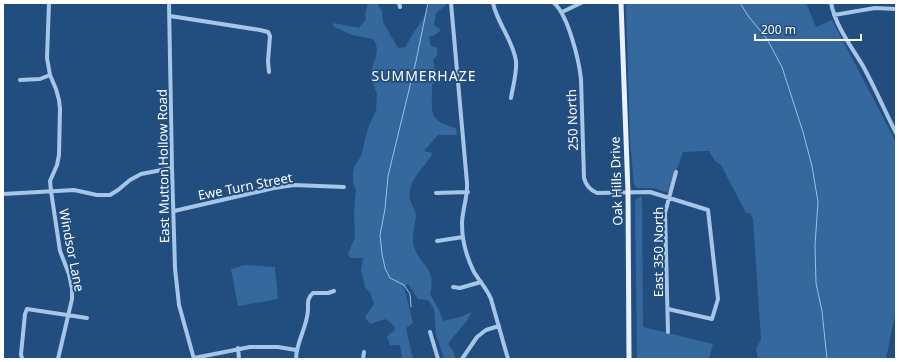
<svg xmlns="http://www.w3.org/2000/svg" width="899" height="362" font-family="'Noto Sans',sans-serif">
  <style>
    .green { fill: #35689c }
    .lines { fill: none; stroke-linecap: round; stroke-linejoin: round }
    .stream { stroke: #9ac1e8; stroke-width: 1 }
    .minor { stroke: #a6c6e7; stroke-width: 4 }
    .major { stroke: #e8f1fd; stroke-width: 5 }
    .labels { text-anchor: middle; dominant-baseline: central; stroke-width: 4; stroke-linejoin: round; paint-order: stroke }
    .street-label { font-size: 13px; fill: #fff; stroke: #214e7e }
    .neighbourhood-label { font-size: 14px; letter-spacing: 1px; fill: #fff; stroke: #214e7e }
  </style>
  <rect width="100%" height="100%" fill="#214e7e"/>
  <!-- green -->
  <path class="green" d="M 368,3 L 377,3 L 382,11 L 383,22 L 398,48 L 406,47 C 410,36 417,29 423,18 C 426,14 428,8 430,3 L 446,3 L 446,5 L 436,13 L 434,25 L 441,30 L 435,35 L 429,37 L 431,46 L 437,48 C 438,54 437,56 433,60 C 434,68 437,74 438,81 L 432,84 C 433,111 425,120 456,128 L 457,135 L 438,135 L 424,151 L 432,153 C 431,158 428,159 426,163 C 418,173 407,185 410,199 C 411,205 416,209 416,216 C 415,224 411,241 414,247 C 421,267 437,268 430,294 L 440,312 L 443,321 L 460,317 L 472,312 C 466,324 456,333 448,344 L 453,351 L 455,357 L 454,359 L 444,359 L 436,334 L 434,309 L 428,300 L 418,299 L 408,284 L 404,287 L 413,323 L 406,328 L 413,359 L 402,359 L 400,345 L 390,345 L 387,336 L 394,331 L 395,328 L 391,323 L 385,319 L 370,324 L 365,317 L 374,304 L 370,293 L 365,287 L 361,270 L 363,258 L 351,258 L 348,254 L 355,237 L 354,212 L 356,190 L 353,183 L 353,174 L 354,167 L 361,156 L 368,128 L 376,110 L 377,94 L 370,76 C 372,64 382,50 373,39 L 352,35 L 333,26 L 334,23 L 359,28 L 366,19 L 365,14 Z
    M 626,3 L 806,3 L 816,27 L 832,20 L 896,142 L 896,309 L 886,359 L 758,359 L 756,349 L 761,339 L 753,219 L 750,213 L 746,213 L 721,165 L 715,161 L 709,151 L 683,152 L 669,191 L 665,192 L 654,188 L 637,188 L 634,184 L 630,140 Z
    M 642,196 L 643,327 L 713,344 L 709,359 L 637,359 L 635,200 Z
    M 245,265 L 275,267 L 278,299 L 238,306 L 231,269 Z"/>
  <g class="lines">
    <!-- stream -->
    <path class="stream" d="M 740,3 L 749,17 L 767,39 L 782,67 L 803,132 L 812,166 L 818,202 L 815,245 L 816,283 L 822,311 L 827,359
      M 411,307 L 410,294 L 404,285 L 390,278 L 385,268 L 382,254 L 380,235 L 385,209 L 388,176 L 416,61 L 428,3"/>
    <!-- minor -->
    <path class="minor" d="M 49,3 L 47,58 L 50,75 L 56,89 L 59,100 L 60,109 L 59,155 L 57,165 L 50,181 L 51,191 L 60,251 L 69,274 L 72,289 L 72,299 L 58,359
      M 169,3 L 172,168 L 175,268 L 179,305 L 194,359
      M 399,3 L 400,7
      M 451,3 L 467,183 C 468,197 462,210 462,224 C 462,240 467,258 474,272 C 480,282 487,289 491,299 L 508,359
      M 493,3 C 497,23 513,40 516,61 C 517,73 513,86 511,98
      M 554,3 C 568,15 579,60 581,79 L 584,178 C 586,186 590,190 597,193 L 650,192 L 708,210 L 718,299 L 712,319 L 668,309
      M 831,3 C 836,27 851,46 863,66 C 875,88 885,111 896,133
      M 562,12 L 581,3
      M 834,15 L 875,8 L 896,9
      M 170,16 L 260,30 L 268,32 L 270,36 L 268,61 L 269,72
      M 20,80 L 40,79 L 50,75
      M 436,193 L 468,192
      M 3,194 L 74,190 L 97,195 L 110,195 L 118,190 L 130,180 L 141,174 L 172,168
      M 174,211 L 274,188 L 294,185 L 344,187
      M 437,241 L 463,237
      M 453,287 L 460,288 L 481,282
      M 430,332 L 438,359
      M 668,332 L 665,213 L 676,172
      M 238,348 L 239,359
      M 194,358 L 250,347 L 278,347 L 296,350
      M 22,359 L 21,354 L 25,314 L 27,309 L 87,318
      M 296,359 C 296,342 307,328 308,310 C 308,303 307,298 313,293 L 328,293 L 334,291
      M 363,359 L 364,352
      M 462,359 L 477,337 L 486,330 L 499,326"/>
    <!-- major -->
    <path class="major" d="M 621,3 L 628,192 L 629,359"/>
  </g>
  <g class="labels">
    <!-- street labels -->
    <g class="street-label">
      <text transform="translate(572 120) rotate(-92)">250 North</text>
      <text transform="translate(163 166) rotate(-91)">East Mutton Hollow Road</text>
      <text transform="translate(616 181) rotate(-92)">Oak Hills Drive</text>
      <text transform="translate(245 186) rotate(-11)">Ewe Turn Street</text>
      <text transform="translate(72 250) rotate(79)">Windsor Lane</text>
      <text transform="translate(658 252) rotate(-90)">East 350 North</text>
    </g>
    <!-- neighbourhood labels -->
    <g class="neighbourhood-label">
      <text x="424" y="75">SUMMERHAZE</text>
    </g>
  </g>
  <!-- border -->
  <rect width="899" height="362" fill="none" stroke="#ffffff" stroke-width="8"/>
  <!-- scale -->
  <path d="M755 34v6h106v-6" fill="none" stroke="#ffffff" stroke-width="2"/>
  <text x="761" y="34" font-size="12" fill="#ffffff" stroke="#214e7e" stroke-width="3" paint-order="stroke">200 m</text>
</svg>
